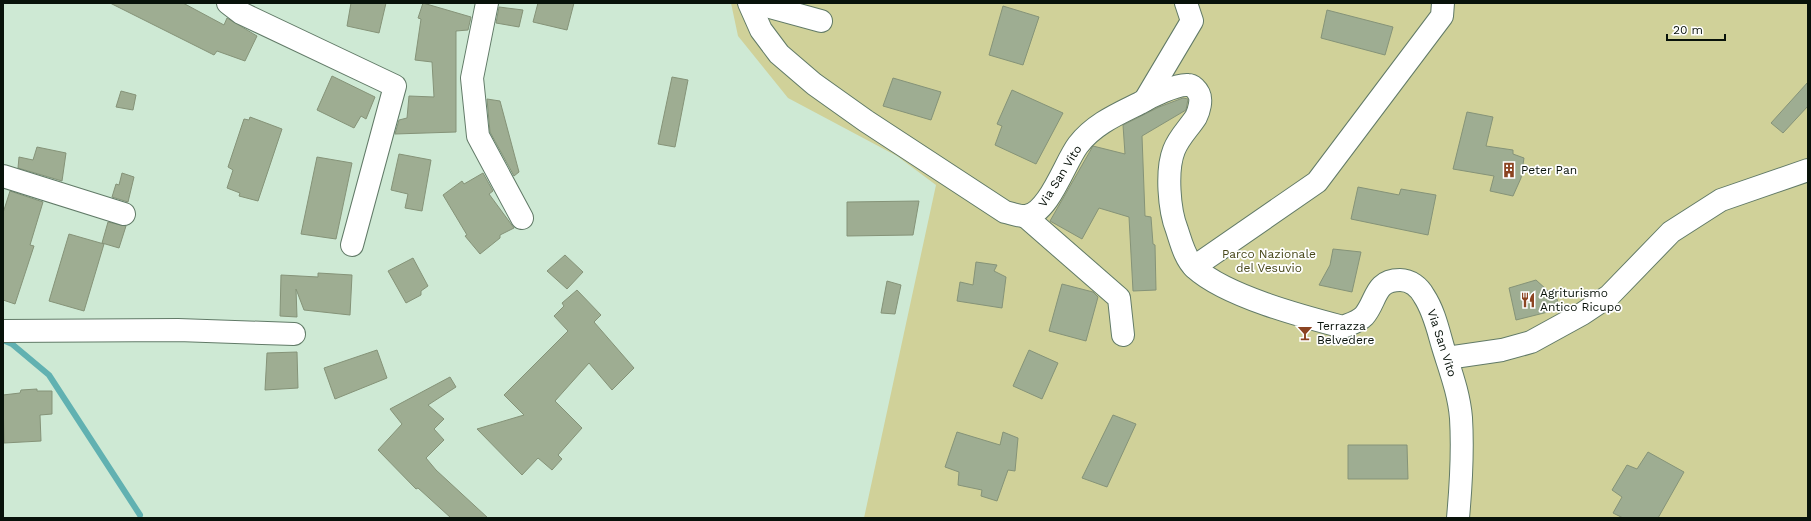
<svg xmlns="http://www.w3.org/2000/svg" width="1811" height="521" font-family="'Work Sans',sans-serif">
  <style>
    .green { fill: #d0d199 }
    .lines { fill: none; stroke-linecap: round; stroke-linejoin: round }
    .stream { stroke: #61b1b1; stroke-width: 6 }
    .building { fill: #9ead92; stroke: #859378 }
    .street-casing { stroke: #617a67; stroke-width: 24 }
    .secondary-casing { stroke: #617a67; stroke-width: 24 }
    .street { stroke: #fff; stroke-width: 22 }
    .secondary { stroke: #fff; stroke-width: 22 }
    .labels { text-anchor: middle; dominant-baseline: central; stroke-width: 3.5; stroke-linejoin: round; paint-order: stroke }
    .poi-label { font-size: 12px; fill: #08120a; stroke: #fff; text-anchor: start }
    .street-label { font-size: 12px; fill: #08120a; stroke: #fff }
    .park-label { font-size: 12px; fill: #474719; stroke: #fff }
  </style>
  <rect width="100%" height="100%" fill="#cee9d4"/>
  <!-- green -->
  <path class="green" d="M 731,3 L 1808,3 L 1808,518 L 864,518 L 936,185 L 897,156 L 788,98 L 738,36 Z"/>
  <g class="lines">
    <!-- stream -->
    <path class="stream" d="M 3,340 L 12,344 L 49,375 L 140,515"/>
  </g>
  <!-- building -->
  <path class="building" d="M 110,3 L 183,3 L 224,25 L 227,18 L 257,36 L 245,61 L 217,51 L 214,55 Z
    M 351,3 L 386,3 L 379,33 L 347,26 Z
    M 423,3 L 471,17 L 468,30 L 456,31 L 456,132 L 395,134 L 399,120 L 407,118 L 409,96 L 434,97 L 432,62 L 415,60 L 421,19 L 418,18 Z
    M 538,3 L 574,3 L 567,30 L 533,22 Z
    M 1003,6 L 1039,17 L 1023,65 L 989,55 Z
    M 499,7 L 523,10 L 519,27 L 496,23 Z
    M 1327,10 L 1393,27 L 1385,55 L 1321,38 Z
    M 332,76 L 375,97 L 366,119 L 361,116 L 354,128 L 317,110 Z
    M 672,77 L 688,80 L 675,147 L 658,144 Z
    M 893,78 L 941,92 L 931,120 L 883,106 Z
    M 1808,82 L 1808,106 L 1783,133 L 1771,123 Z
    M 1012,90 L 1063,113 L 1036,164 L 995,145 L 1002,126 L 997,124 Z
    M 121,91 L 136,95 L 133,110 L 116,107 Z
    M 1183,98 L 1188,99 L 1186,110 L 1142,136 L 1145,216 L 1151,217 L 1153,244 L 1155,245 L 1156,290 L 1133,291 L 1129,217 L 1099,208 L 1082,239 L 1050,221 L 1093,146 L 1125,154 L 1123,125 L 1159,107 Z
    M 487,99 L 500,101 L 519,172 L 514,176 L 490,132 Z
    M 1467,112 L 1493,117 L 1486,146 L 1513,150 L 1513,154 L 1524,158 L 1521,178 L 1513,196 L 1490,191 L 1494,176 L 1453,169 Z
    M 250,117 L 282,129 L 258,201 L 239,196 L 240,193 L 227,188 L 233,170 L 228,167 L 244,119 L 249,120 Z
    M 37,147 L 66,153 L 62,181 L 18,168 L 19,157 L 33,160 Z
    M 399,154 L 431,160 L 422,211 L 405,208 L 408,194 L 391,190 Z
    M 317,157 L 352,163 L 336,239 L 301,234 Z
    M 122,173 L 134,177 L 128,202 L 112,197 L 116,184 L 119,185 Z
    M 483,173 L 493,191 L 489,194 L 514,228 L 500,235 L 500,238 L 480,254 L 465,236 L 467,235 L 443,195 L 462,181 L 464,184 Z
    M 1358,187 L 1399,195 L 1401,189 L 1436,195 L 1428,235 L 1351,219 Z
    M 10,191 L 43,202 L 30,245 L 34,246 L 15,304 L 3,300 L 3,213 Z
    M 919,201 L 913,235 L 847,236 L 847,202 Z
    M 108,222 L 126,226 L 119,248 L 102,243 Z
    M 69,234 L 104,244 L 84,311 L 49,301 Z
    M 1333,249 L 1361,252 L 1352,292 L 1319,285 L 1330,265 Z
    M 565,255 L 583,272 L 567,289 L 547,271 Z
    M 413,258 L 428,286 L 421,291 L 421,295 L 406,303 L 388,271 Z
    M 976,262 L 997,265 L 994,271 L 1006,277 L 1002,308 L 957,301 L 960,282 L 973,285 Z
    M 318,273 L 352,275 L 350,315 L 304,310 L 296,289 L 297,317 L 280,316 L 281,275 L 318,277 Z
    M 1536,280 L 1557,299 L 1560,309 L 1516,320 L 1509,288 Z
    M 887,281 L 901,285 L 895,314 L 881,313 Z
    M 1062,284 L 1093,292 L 1098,297 L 1086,341 L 1049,331 Z
    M 577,290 L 601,315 L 594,322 L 634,368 L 612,390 L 589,363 L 555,401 L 582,428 L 558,455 L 562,459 L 552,470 L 538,458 L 522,475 L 477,429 L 524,415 L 504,395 L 568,331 L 554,316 L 564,306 L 562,303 Z
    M 377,350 L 387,378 L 335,399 L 324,368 Z
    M 1029,350 L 1058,363 L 1042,399 L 1013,386 Z
    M 297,352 L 298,388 L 265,390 L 267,353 Z
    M 450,377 L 456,387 L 428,405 L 444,419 L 434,429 L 444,440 L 426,458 L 436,470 L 488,518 L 451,518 L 418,488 L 416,489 L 378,450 L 402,424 L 390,409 Z
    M 37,389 L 37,391 L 52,391 L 52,414 L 40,415 L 41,441 L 4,443 L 3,395 L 20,393 L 21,390 Z
    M 1113,415 L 1136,424 L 1107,487 L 1082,478 Z
    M 957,432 L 1000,445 L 1003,432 L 1018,438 L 1015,471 L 1008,470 L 997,501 L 981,496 L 982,490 L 958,485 L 959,472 L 945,467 Z
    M 1348,445 L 1407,445 L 1408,479 L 1348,479 Z
    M 1648,452 L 1684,472 L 1658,518 L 1623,518 L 1613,513 L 1622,497 L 1612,490 L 1627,465 L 1637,469 Z"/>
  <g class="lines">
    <!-- street casing -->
    <g class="street-casing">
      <path id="street" d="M 228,3 L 241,13 L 395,86 L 352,245
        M 487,3 L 472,78 L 478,136 L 522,218
        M 755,3 L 821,21
        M 1145,100 L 1192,21 L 1186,3
        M 3,176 L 124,214
        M 1025,216 L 1119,298 L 1123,335
        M 1194,267 L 1317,182 L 1442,16 L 1443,3
        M 3,331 L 178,330 L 294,334
        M 1447,358 L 1502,350 L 1531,342 L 1582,314 L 1609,296 L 1671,232 L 1721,200 L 1808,170"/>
    </g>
    <!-- secondary casing -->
    <g class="secondary-casing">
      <path id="secondary" d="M 749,3 L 761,30 L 779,54 L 814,84 L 866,121 L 1005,212 C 1011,213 1020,217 1026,216 C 1049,213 1065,162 1078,145 C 1094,124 1118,114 1140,103 C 1150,97 1176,84 1188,85 C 1193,85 1197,90 1199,94 C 1202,100 1199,111 1196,117 C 1189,128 1179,137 1174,150 C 1166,170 1169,210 1177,230 C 1181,242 1185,259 1195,268 C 1226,296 1301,316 1343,327 C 1350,324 1358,322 1364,316 C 1377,301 1374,280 1400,280 C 1410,280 1419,287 1424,296 C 1434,311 1438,330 1443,347 C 1450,370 1459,393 1461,418 C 1463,451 1461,485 1458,518"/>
    </g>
    <!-- street -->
    <use href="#street" class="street"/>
    <!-- secondary -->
    <use href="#secondary" class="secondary"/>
  </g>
  <!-- icons -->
  <defs>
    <g id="building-bare" transform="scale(1.2)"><path d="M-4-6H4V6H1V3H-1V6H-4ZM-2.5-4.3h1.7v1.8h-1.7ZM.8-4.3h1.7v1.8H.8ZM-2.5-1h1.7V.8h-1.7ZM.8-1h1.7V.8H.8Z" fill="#8b4422" stroke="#fff" stroke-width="2.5" paint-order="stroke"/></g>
    <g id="restaurant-bare" transform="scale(1.2)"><path d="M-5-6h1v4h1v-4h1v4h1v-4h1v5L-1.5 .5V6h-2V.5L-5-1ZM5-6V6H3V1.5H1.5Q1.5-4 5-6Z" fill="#8b4422" stroke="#fff" stroke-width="2.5" paint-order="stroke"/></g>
    <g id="bar-bare" transform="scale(1.2)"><path d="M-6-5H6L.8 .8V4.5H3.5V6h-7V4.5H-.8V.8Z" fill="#8b4422" stroke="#fff" stroke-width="2.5" paint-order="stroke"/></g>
  </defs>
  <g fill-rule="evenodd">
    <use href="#building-bare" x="1509" y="170"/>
    <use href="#restaurant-bare" x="1528" y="300"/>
    <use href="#bar-bare" x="1305" y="333"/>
  </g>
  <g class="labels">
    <!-- poi labels -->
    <g class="poi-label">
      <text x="1521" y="170">Peter Pan</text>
      <text x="1540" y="293">Agriturismo<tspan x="1540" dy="14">Antico Ricupo</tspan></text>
      <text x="1317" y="326">Terrazza<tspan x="1317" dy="14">Belvedere</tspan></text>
    </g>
    <!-- street labels -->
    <g class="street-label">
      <text transform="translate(1060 176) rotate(-58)">Via San Vito</text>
      <text transform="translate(1442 343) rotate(72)">Via San Vito</text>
    </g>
    <!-- park labels -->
    <g class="park-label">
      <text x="1269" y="254">Parco Nazionale<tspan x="1269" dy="14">del Vesuvio</tspan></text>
    </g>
  </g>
  <!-- border -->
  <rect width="1811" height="521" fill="none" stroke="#08120a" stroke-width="8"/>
  <!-- scale -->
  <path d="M1667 34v6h58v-6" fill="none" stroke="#08120a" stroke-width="2"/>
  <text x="1673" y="34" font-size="12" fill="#08120a" stroke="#ffffff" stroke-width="3" paint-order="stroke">20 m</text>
</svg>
